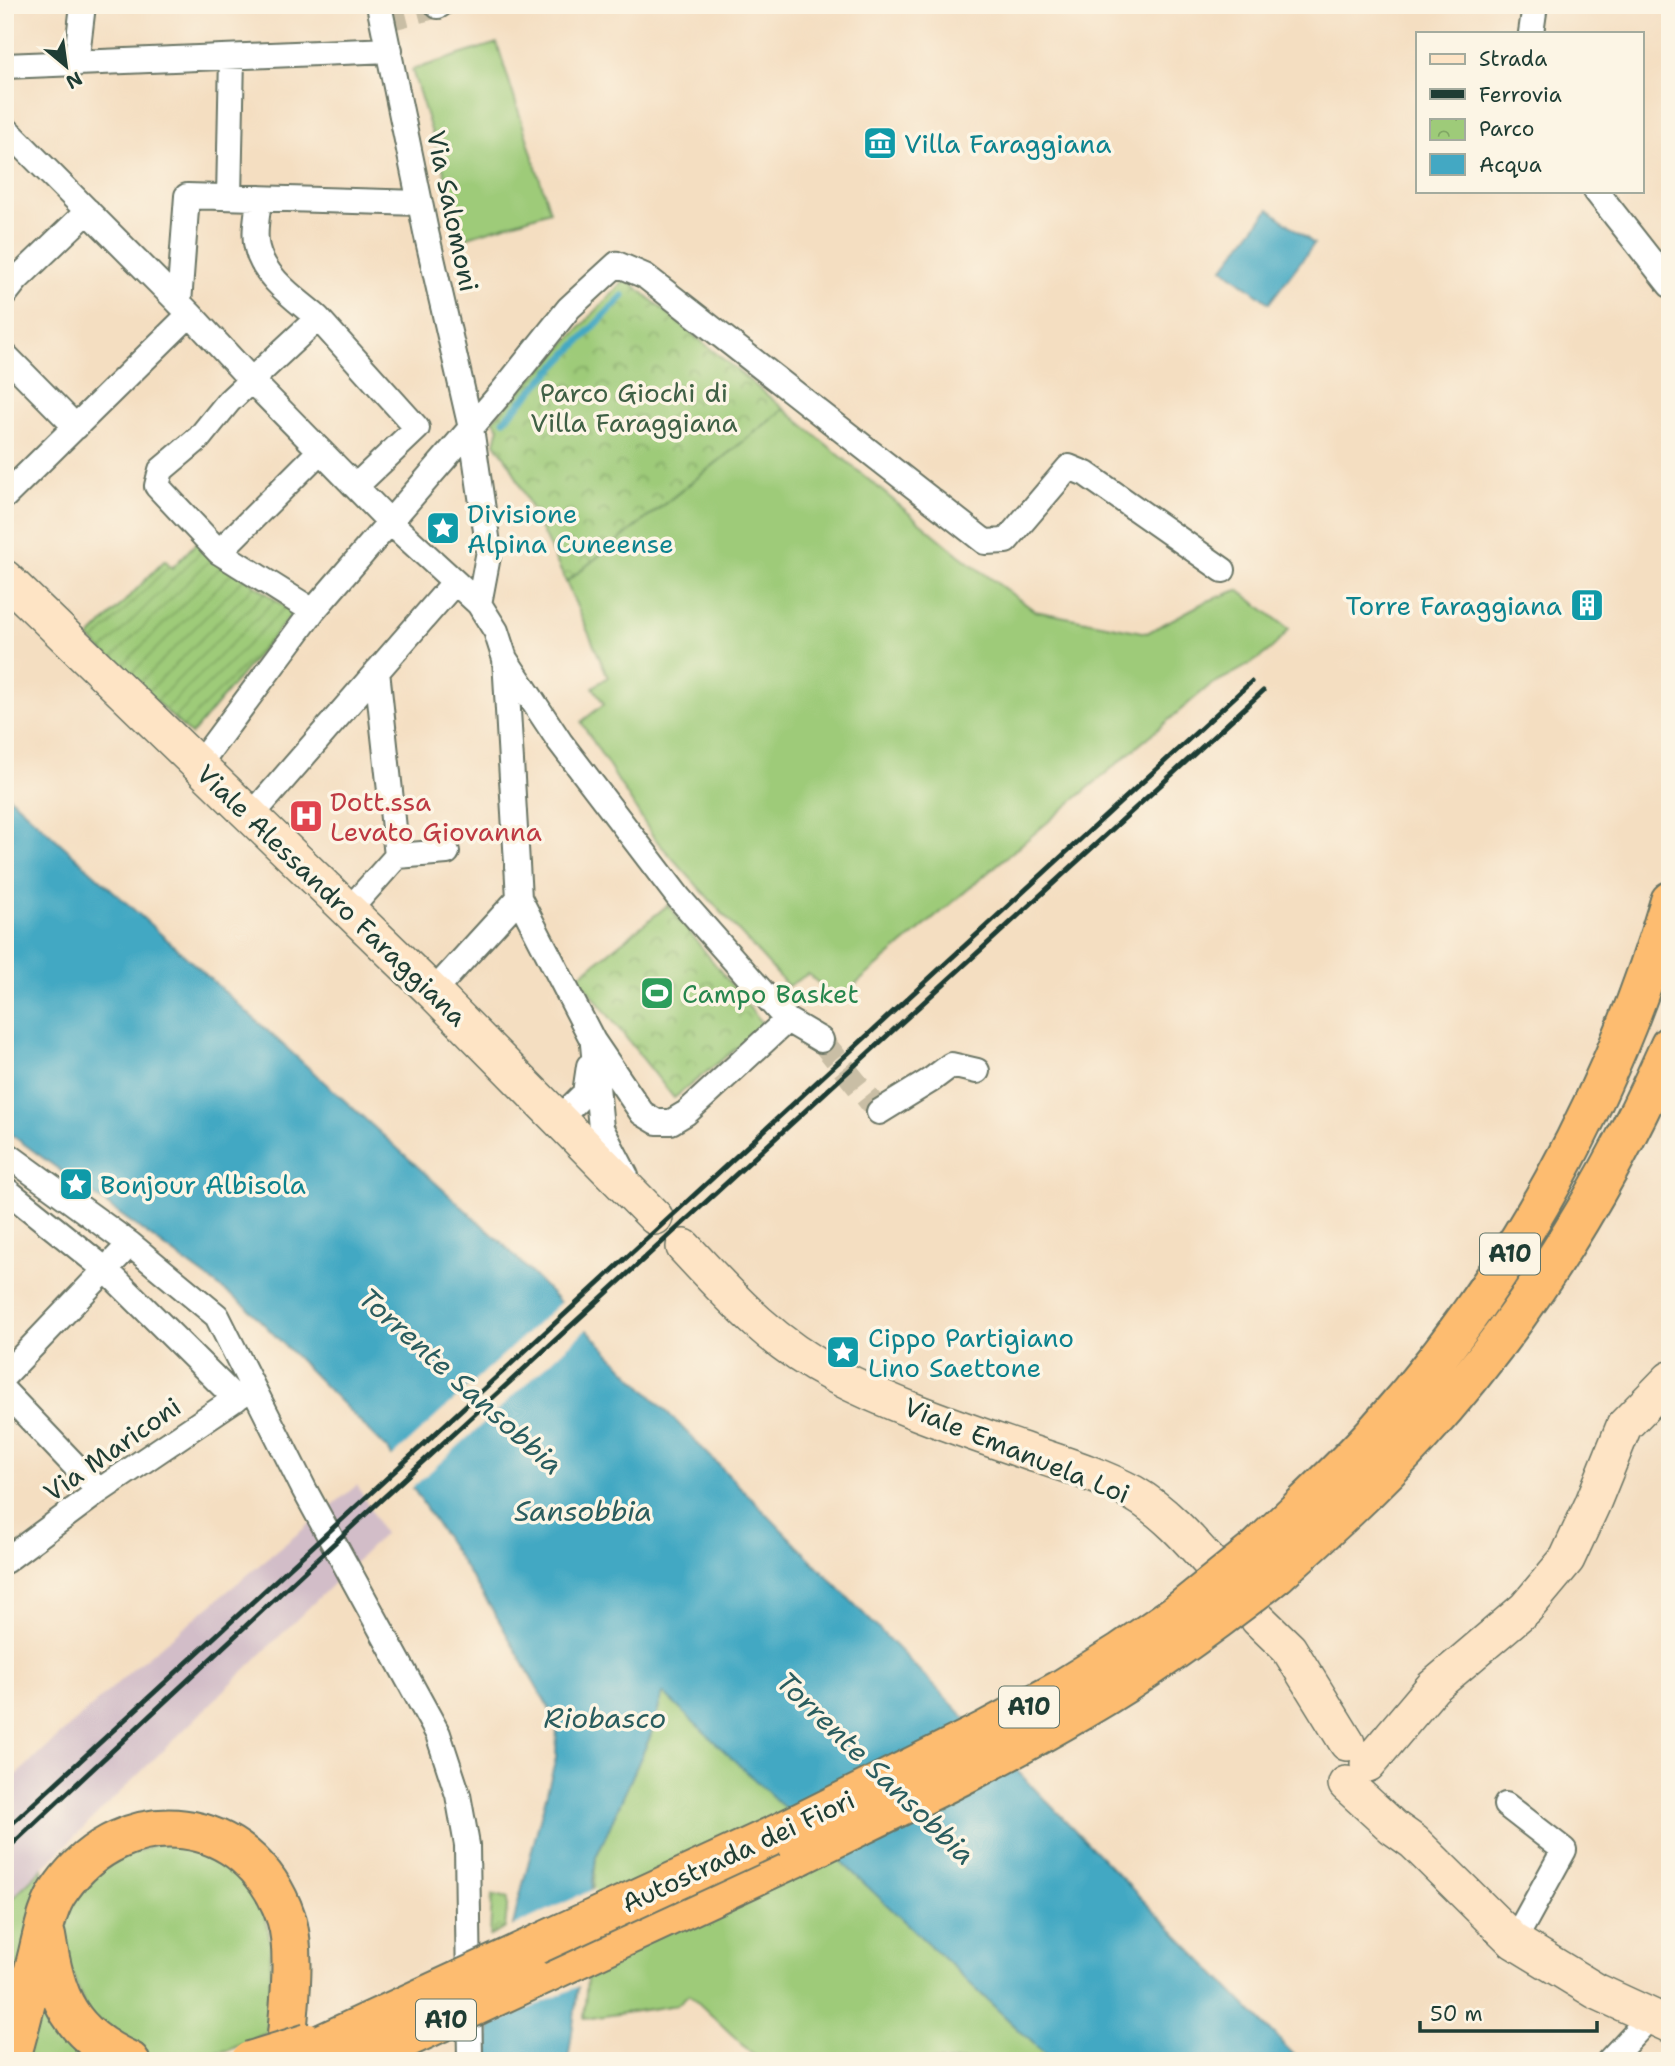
<svg xmlns="http://www.w3.org/2000/svg" width="1675" height="2066" font-family="'Shantell Sans',sans-serif">
  <style>
    .railway { fill: #d2bdc8 }
    .grass { fill: #9ecb79; stroke: #5e8456; stroke-width: 2 }
    .park { fill: url(#park-crowns); stroke: #5e8456; stroke-width: 2 }
    .garden { fill: url(#garden-furrows); stroke: #5e8456; stroke-width: 2 }
    .water { fill: #43a8c3; stroke: #31727c; stroke-width: 2 }
    .pier { fill: #f4dec1 }
    .lines { fill: none; stroke-linecap: round; stroke-linejoin: round }
    .stream { stroke: #43a8c3; stroke-width: 7 }
    .street-tunnel { stroke: #c9bea5; stroke-width: 24; stroke-dasharray: 24 12; stroke-linecap: butt }
    .street-casing { stroke: #6a7565; stroke-width: 28 }
    .secondary-casing { stroke: #6a7565; stroke-width: 38 }
    .highway-casing { stroke: #6a7565; stroke-width: 42 }
    .street { stroke: #fff; stroke-width: 24 }
    .secondary { stroke: #fee4c5; stroke-width: 35 }
    .highway { stroke: #fdbc6f; stroke-width: 38 }
    .rail { stroke: #1f3d34; stroke-width: 5 }
    .highway-bridge-casing { stroke: #6a7565; stroke-width: 42; stroke-linecap: butt }
    .highway-bridge { stroke: #fdbc6f; stroke-width: 38 }
    .labels { text-anchor: middle; dominant-baseline: central; stroke-width: 7; stroke-linejoin: round; paint-order: stroke }
    .shield { fill: #fcf5e5; stroke: #617469; stroke-width: 2 }
    .shield-label { font-size: 24px; font-weight: bold; fill: #1f3d34 }
    .culture-label { font-size: 26px; fill: #0d838f; stroke: #fcf5e5; text-anchor: start }
    .street-label { font-size: 26px; fill: #1f3d34; stroke: #fcf5e5 }
    .park-label { font-size: 26px; fill: #3f6045; stroke: #fcf5e5 }
    .health-label { font-size: 26px; fill: #be3a42; stroke: #fcf5e5; text-anchor: start }
    .leisure-label { font-size: 26px; fill: #27864d; stroke: #fcf5e5; text-anchor: start }
    .water-label { font-size: 28px; font-style: italic; fill: #2a5d5f; stroke: #fcf5e5 }
  </style>
  <defs>
    <pattern id="park-crowns" width="20" height="18" patternUnits="userSpaceOnUse" patternTransform="scale(1.75)"><rect width="20" height="18" fill="#9ecb79"/><path d="M2 6a3 3 0 1 1 6 0M12 15a3 3 0 1 1 6 0" fill="none" stroke="#80a664"/></pattern>
    <pattern id="garden-furrows" width="10" height="10" patternUnits="userSpaceOnUse" patternTransform="scale(1.75)"><rect width="10" height="10" fill="#9ecb79"/><path d="M-1 1l2-2M0 10L10 0M9 11l2-2" fill="none" stroke="#80a664"/></pattern>
  </defs>
  <rect width="100%" height="100%" fill="#fcf5e5"/>
  <filter id="ink" filterUnits="userSpaceOnUse"><feTurbulence type="fractalNoise" baseFrequency=".0143" numOctaves="2"/><feDisplacementMap in="SourceGraphic" scale="14" xChannelSelector="R" yChannelSelector="G"/><feConvolveMatrix kernelMatrix="1 2 1 2 8 2 1 2 1" color-interpolation-filters="sRGB"/></filter>
  <filter id="wash" filterUnits="userSpaceOnUse"><feTurbulence type="fractalNoise" baseFrequency=".00686" numOctaves="4" result="noise"/><feDisplacementMap in="SourceGraphic" scale="28" xChannelSelector="R" yChannelSelector="G"/><feGaussianBlur stdDeviation="1.57" result="paint"/><feColorMatrix in="noise" values="0 0 0 0 0 0 0 0 0 0 0 0 0 0 0 0 0 1.4 0 .05"/><feComposite in="paint" operator="in"/></filter>
  <g filter="url(#wash)">
    <rect width="100%" height="100%" fill="#f4dec1"/>
    <!-- railway -->
    <path class="railway" d="M 357,1485 L 384,1534 L 5,1905 L 5,1785 L 134,1668 Z"/>
    <!-- grass -->
    <path class="grass" d="M 497,43 L 550,211 L 465,238 L 412,70 Z
      M 784,409 L 959,555 L 1035,611 L 1147,633 L 1205,602 L 1238,590 L 1289,629 C 1267,659 1241,669 1209,686 L 837,1000 L 808,974 L 788,986 L 654,838 L 581,722 L 604,704 L 593,687 L 608,677 L 566,582 Z
      M 663,1692 L 1052,2061 L 760,2061 L 689,1994 L 677,2005 L 584,2019 L 596,1857 L 650,1737 Z
      M 177,1836 C 191,1845 238,1869 247,1879 C 281,1921 269,1983 267,2033 L 229,2050 L 183,2058 L 150,2055 L 115,2040 L 91,2022 L 58,1938 L 85,1872 Z
      M 43,1868 L 43,1887 L 5,2046 L 5,1905 Z
      M 37,1994 L 108,2061 L 23,2061 Z"/>
    <!-- park -->
    <path class="park" d="M 626,279 L 784,409 L 566,582 L 511,466 L 495,443 L 499,427 L 493,420 Z
      M 668,905 L 764,1026 L 674,1098 L 578,977 Z
      M 492,1895 L 508,1897 L 505,1928 L 490,1936 Z"/>
    <!-- garden -->
    <path class="garden" d="M 197,542 L 293,613 L 191,735 L 89,638 L 165,560 L 172,568 Z"/>
    <!-- water -->
    <path class="water" d="M 1269,209 L 1314,244 L 1269,303 L 1223,268 Z
      M 5,793 L 503,1244 L 1300,2061 L 1052,2061 L 663,1693 L 650,1737 L 596,1857 L 568,2061 L 489,2061 L 489,2033 L 518,1903 L 556,1758 L 557,1722 L 494,1612 L 388,1450 L 247,1307 L 5,1130 Z"/>
    <!-- pier -->
    <path class="pier" d="M 563,1300 L 589,1327 L 410,1490 L 390,1459 Z
      M 596,1888 L 582,1985 L 487,2028 L 509,1928 Z"/>
    <g class="lines">
      <!-- stream -->
      <path class="stream" d="M 504,420 L 623,296"/>
    </g>
  </g>
  <g filter="url(#ink)">
    <g class="lines">
      <!-- street-tunnel -->
      <path class="street-tunnel" d="M 383,20 L 438,6
        M 821,1040 L 879,1112"/>
      <!-- street casing -->
      <g class="street-casing">
        <path id="street" d="M 379,5 L 426,232 L 471,428 L 489,551 L 479,604
          M 438,6 L 440,5
          M 1531,33 L 1535,5
          M 76,64 L 83,5
          M 5,66 L 390,50
          M 5,128 L 190,314 L 252,381 L 391,523 L 479,604 L 496,631 L 505,659 L 519,898 L 593,1041 L 642,1113 L 657,1122 L 671,1122 L 686,1113 L 787,1020 L 679,898 L 560,742 L 505,659
          M 1596,191 L 1670,285
          M 229,197 L 232,57
          M 259,198 C 258,213 253,233 257,248 C 264,278 296,299 318,318 L 229,401 L 199,438 L 161,470 L 157,486 L 219,552 L 313,611
          M 5,294 L 16,280 L 88,211
          M 179,303 L 187,196 L 420,203
          M 318,318 L 417,428 L 356,486
          M 5,355 L 76,427
          M 5,496 L 190,314
          M 219,552 L 320,451
          M 377,671 L 397,856
          M 199,764 L 313,611 L 502,392 L 569,308 L 617,264 L 645,276 L 985,542 L 1006,541 L 1069,467 L 1086,474 L 1223,570
          M 252,815 L 454,583
          M 349,910 L 397,856 L 447,852
          M 433,992 L 519,898
          M 787,1020 L 821,1040
          M 593,1044 L 601,1128 L 626,1176
          M 879,1112 L 931,1080 L 951,1065 L 977,1071
          M 559,1119 L 585,1093 L 589,1066
          M 5,1153 L 130,1244 L 217,1316 L 304,1489 L 438,1734 L 458,1795 L 467,1845 L 470,2061
          M 5,1189 L 106,1270 L 236,1399
          M 5,1375 L 130,1244
          M 5,1392 L 99,1491
          M 5,1561 L 99,1491 L 247,1391
          M 1506,1805 L 1564,1850 L 1514,1941
          M 1609,2061 L 1651,2016"/>
      </g>
      <!-- secondary casing -->
      <g class="secondary-casing">
        <path id="secondary" d="M 5,578 L 433,992 L 655,1217
          M 684,1247 C 729,1295 772,1344 832,1374 C 891,1405 956,1427 1019,1449 C 1057,1462 1098,1474 1133,1493 C 1164,1511 1188,1538 1211,1564
          M 1258,1619 L 1289,1649 L 1347,1743
          M 1368,1764 L 1433,1687 L 1526,1608 L 1567,1559 L 1592,1505 L 1624,1426 L 1670,1379
          M 1346,1784 L 1393,1827 L 1414,1842 L 1514,1941 L 1596,1991 L 1670,2025"/>
      </g>
      <!-- highway casing -->
      <g class="highway-casing">
        <path id="highway" d="M 1258,1548 C 1298,1509 1341,1471 1378,1429 C 1514,1277 1612,1096 1670,901
          M 1277,1574 C 1326,1530 1375,1486 1419,1437 C 1524,1322 1607,1188 1670,1045
          M 46,1936 C 56,1998 69,2034 130,2061
          M 534,1979 L 799,1856
          M 10,2061 C 21,2025 29,1989 38,1953 C 43,1932 48,1905 61,1888 C 125,1798 250,1812 286,1918 C 298,1955 287,2021 285,2061"/>
      </g>
      <!-- street -->
      <use href="#street" class="street"/>
      <!-- secondary -->
      <use href="#secondary" class="secondary"/>
      <!-- highway -->
      <use href="#highway" class="highway"/>
      <!-- rail -->
      <path class="rail" d="M 5,1830 L 1251,682
        M 5,1851 L 357,1522 L 1263,691"/>
      <!-- highway-bridge casing -->
      <g class="highway-bridge-casing">
        <path id="highway-bridge" d="M 799,1856 C 894,1809 991,1764 1082,1710 C 1151,1670 1215,1623 1277,1574
          M 250,2061 L 308,2043
          M 284,2061 L 779,1833 L 986,1730 L 1060,1690 L 1121,1652 L 1176,1614 L 1258,1548
          M 357,2061 L 534,1979"/>
      </g>
      <!-- highway-bridge -->
      <use href="#highway-bridge" class="highway-bridge"/>
    </g>
  </g>
  <!-- icons -->
  <defs>
    <g id="museum-square" transform="scale(1.75)"><rect x="-9" y="-9" width="18" height="18" rx="4" fill="#0f9aa8" stroke="#fcf5e5"/><path d="M0-6L6-3V-2H-6V-3ZM-5-1h2V3h-2ZM-1-1h2V3h-2ZM3-1h2V3H3ZM-6 4H6V6H-6Z" fill="#fff"/></g>
    <g id="sight-square" transform="scale(1.75)"><rect x="-9" y="-9" width="18" height="18" rx="4" fill="#0f9aa8" stroke="#fcf5e5"/><path d="M0-6L1.8-2.2L6-1.7L2.9 1.2L3.7 5.4L0 3.3L-3.7 5.4L-2.9 1.2L-6-1.7L-1.8-2.2Z" fill="#fff"/></g>
    <g id="building-square" transform="scale(1.75)"><rect x="-9" y="-9" width="18" height="18" rx="4" fill="#0f9aa8" stroke="#fcf5e5"/><path d="M-4-6H4V6H1V3H-1V6H-4ZM-2.5-4.3h1.7v1.8h-1.7ZM.8-4.3h1.7v1.8H.8ZM-2.5-1h1.7V.8h-1.7ZM.8-1h1.7V.8H.8Z" fill="#fff"/></g>
    <g id="hospital-square" transform="scale(1.75)"><rect x="-9" y="-9" width="18" height="18" rx="4" fill="#e0444e" stroke="#fcf5e5"/><path d="M-5-5h3v3.5h4V-5h3V5h-3V1.5h-4V5h-3Z" fill="#fff"/></g>
    <g id="stadium-square" transform="scale(1.75)"><rect x="-9" y="-9" width="18" height="18" rx="4" fill="#2e9e5b" stroke="#fcf5e5"/><path d="M0-5a6.5 5 0 1 0 0 10a6.5 5 0 1 0 0-10ZM-3.5-1.8h7v3.6h-7Z" fill="#fff"/></g>
  </defs>
  <g fill-rule="evenodd">
    <use href="#museum-square" x="880" y="143"/>
    <use href="#sight-square" x="443" y="528"/>
    <use href="#building-square" x="1587" y="605"/>
    <use href="#hospital-square" x="306" y="816"/>
    <use href="#stadium-square" x="657" y="993"/>
    <use href="#sight-square" x="76" y="1184"/>
    <use href="#sight-square" x="843" y="1352"/>
  </g>
  <g class="labels">
    <!-- shield labels -->
    <g class="shield">
      <rect x="1480" y="1233.5" width="60" height="41" rx="5"/>
      <rect x="999" y="1686.5" width="60" height="41" rx="5"/>
      <rect x="416" y="1999.5" width="60" height="41" rx="5"/>
    </g>
    <g class="shield-label">
      <text x="1510" y="1254">A10</text>
      <text x="1029" y="1707">A10</text>
      <text x="446" y="2020">A10</text>
    </g>
    <!-- culture labels -->
    <g class="culture-label">
      <text x="904" y="143">Villa Faraggiana</text>
      <text x="467" y="513">Divisione<tspan x="467" dy="30">Alpina Cuneense</tspan></text>
      <text x="1562" y="605" text-anchor="end">Torre Faraggiana</text>
      <text x="100" y="1184">Bonjour Albisola</text>
      <text x="868" y="1337">Cippo Partigiano<tspan x="868" dy="30">Lino Saettone</tspan></text>
    </g>
    <!-- street labels -->
    <g class="street-label">
      <text transform="translate(453 211) rotate(78)">Via Salomoni</text>
      <text transform="translate(332 895) rotate(44)">Viale Alessandro Faraggiana</text>
      <text transform="translate(112 1449) rotate(-35)">Via Mariconi</text>
      <text transform="translate(1017 1450) rotate(22)">Viale Emanuela Loi</text>
      <text transform="translate(738 1851) rotate(-25)">Autostrada dei Fiori</text>
    </g>
    <!-- park labels -->
    <g class="park-label">
      <text x="634" y="392">Parco Giochi di<tspan x="634" dy="30">Villa Faraggiana</tspan></text>
    </g>
    <!-- health labels -->
    <g class="health-label">
      <text x="330" y="801">Dott.ssa<tspan x="330" dy="30">Levato Giovanna</tspan></text>
    </g>
    <!-- leisure labels -->
    <g class="leisure-label">
      <text x="682" y="993">Campo Basket</text>
    </g>
    <!-- water labels -->
    <g class="water-label">
      <text transform="translate(461 1381) rotate(42)">Torrente Sansobbia</text>
      <text x="583" y="1511">Sansobbia</text>
      <text x="605" y="1718">Riobasco</text>
      <text transform="translate(876 1768) rotate(44)">Torrente Sansobbia</text>
    </g>
  </g>
  <!-- margin -->
  <rect width="1675" height="2066" fill="none" stroke="#fcf5e5" stroke-width="28"/>
  <!-- legend -->
  <rect x="1416" y="32" width="228" height="161" fill="#fcf5e5" stroke="#a4ab9e" stroke-width="2"/>
  <rect x="1430" y="54" width="35" height="10" fill="#fee4c5" stroke="#a4ab9e" stroke-width="2"/>
  <text x="1479" y="66" font-size="21" fill="#1f3d34">Strada</text>
  <rect x="1430" y="89" width="35" height="10" fill="#1f3d34" stroke="#a4ab9e" stroke-width="2"/>
  <text x="1479" y="102" font-size="21" fill="#1f3d34">Ferrovia</text>
  <rect x="1430" y="119" width="35" height="21" fill="url(#park-crowns)" stroke="#a4ab9e" stroke-width="2"/>
  <text x="1479" y="136" font-size="21" fill="#1f3d34">Parco</text>
  <rect x="1430" y="154" width="35" height="21" fill="#43a8c3" stroke="#a4ab9e" stroke-width="2"/>
  <text x="1479" y="172" font-size="21" fill="#1f3d34">Acqua</text>
  <!-- north arrow -->
  <g transform="translate(66 66) rotate(151)" stroke="#fcf5e5" stroke-width="5" paint-order="stroke">
  <path d="M0-5L12 26L0 18L-12 26Z" fill="#1f3d34"/>
  <text y="-10" font-size="19" font-weight="bold" text-anchor="middle" fill="#1f3d34">N</text>
  </g>
  <!-- scale -->
  <path d="M1420 2021v10h177v-10" fill="none" stroke="#1f3d34" stroke-width="3.5"/>
  <text x="1430" y="2021" font-size="21" fill="#1f3d34" stroke="#fcf5e5" stroke-width="5" paint-order="stroke">50 m</text>
</svg>
